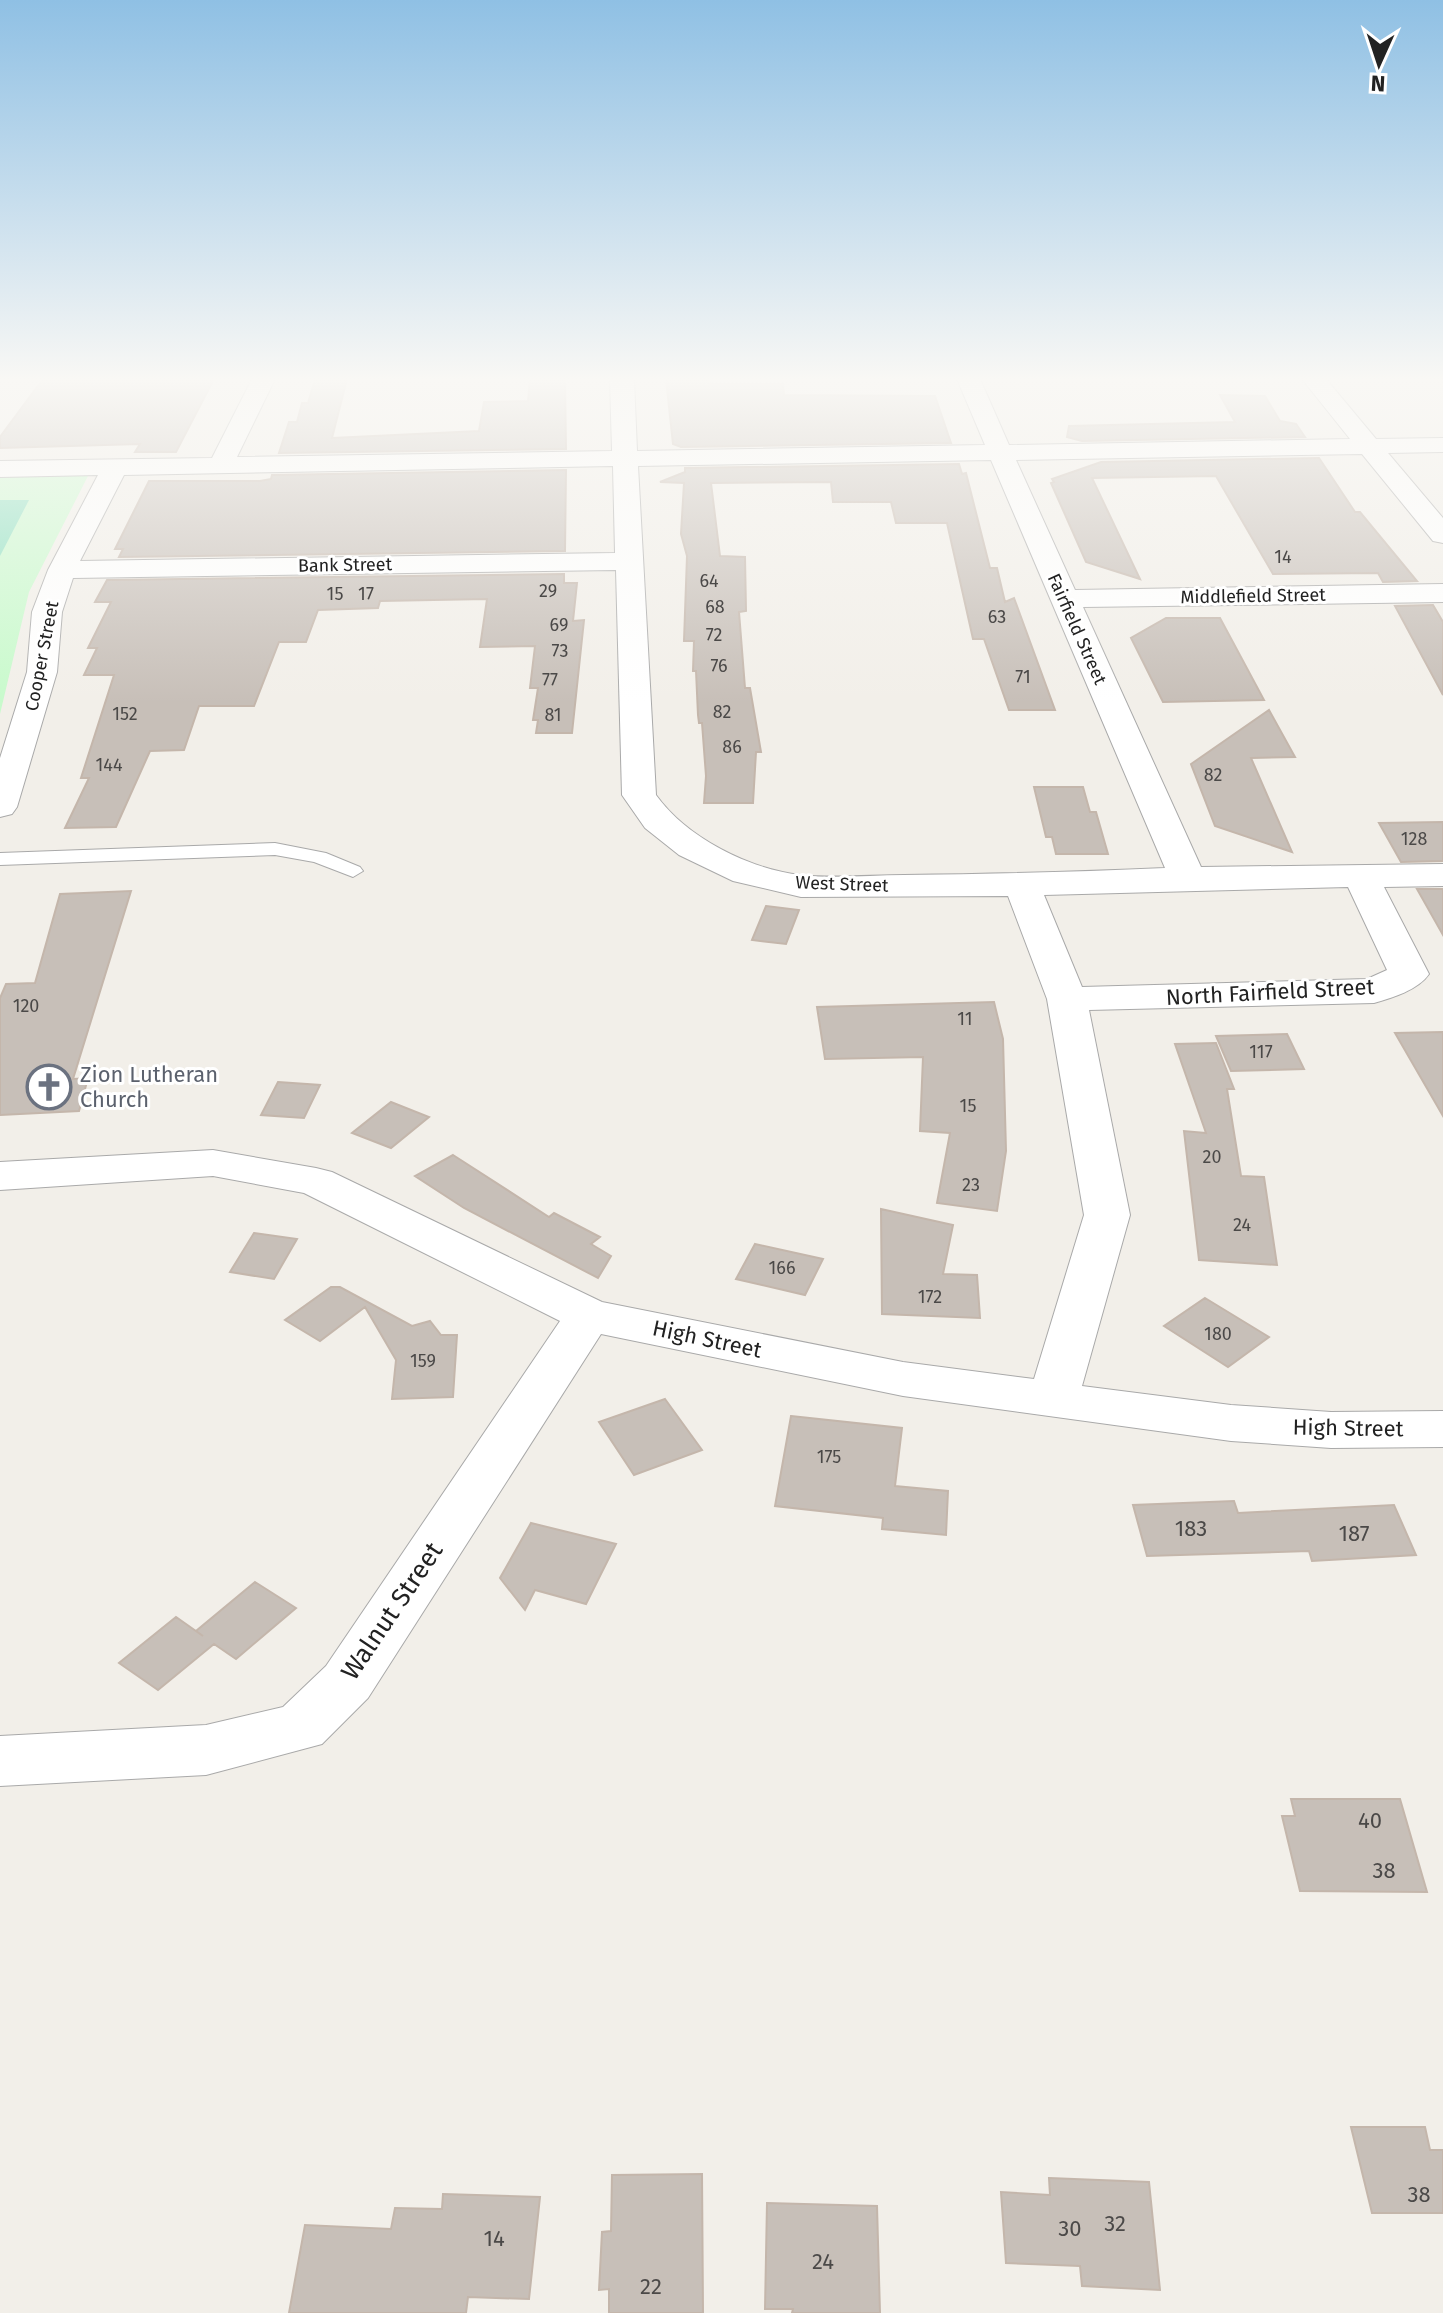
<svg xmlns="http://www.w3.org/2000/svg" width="1443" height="2313" font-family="'Fira Sans',sans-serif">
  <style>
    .park { fill: #c8facc }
    .pitch { fill: #88e0be }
    .building { fill: #c7bfb8; stroke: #c4b6ab; stroke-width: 2 }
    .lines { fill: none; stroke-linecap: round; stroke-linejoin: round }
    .service-casing { stroke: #a9a9a9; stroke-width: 2 }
    .minor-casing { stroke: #a9a9a9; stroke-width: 2 }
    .service { fill: #fff; fill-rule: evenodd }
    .minor { fill: #fff; fill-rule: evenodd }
    .labels { text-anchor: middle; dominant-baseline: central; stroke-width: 6; stroke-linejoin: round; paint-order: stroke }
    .number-label { font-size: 18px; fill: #4b4948 }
    .far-street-label { font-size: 18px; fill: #222; stroke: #fff }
    .street-label { font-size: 22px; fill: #222; stroke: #fff }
    .worship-label { font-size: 22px; fill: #5b616d; stroke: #fff; text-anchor: start }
    .near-number-label { font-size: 22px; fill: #4b4948 }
    .near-street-label { font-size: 26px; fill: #222; stroke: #fff }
  </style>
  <rect width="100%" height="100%" fill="#f2efe9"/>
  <!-- park -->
  <path class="park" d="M 89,474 L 29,592 L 0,714 L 0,476 Z"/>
  <!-- pitch -->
  <path class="pitch" d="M 0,500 L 29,500 L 0,556 Z"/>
  <!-- building -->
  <path class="building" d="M 43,379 L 214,379 L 176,452 L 135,452 L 140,444 L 0,448 L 0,437 Z
    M 315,379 L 347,379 L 332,438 L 479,431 L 484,402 L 528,401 L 530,379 L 565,379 L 566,449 L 279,453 L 289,422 L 297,422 L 302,403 L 308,403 Z
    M 666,379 L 709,379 L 710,384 L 783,384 L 784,395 L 935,396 L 951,443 L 681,447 L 673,444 Z
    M 1220,395 L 1265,396 L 1280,421 L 1296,424 L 1305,437 L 1082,441 L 1067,437 L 1069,426 L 1235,422 Z
    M 1319,458 L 1355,512 L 1360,512 L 1417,581 L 1383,582 L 1378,573 L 1273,574 L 1216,476 L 1092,478 L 1140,579 L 1086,562 L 1051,483 L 1054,482 L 1052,479 L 1101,462 Z
    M 959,464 L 962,474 L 966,473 L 990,568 L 997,568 L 1005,602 L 1014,598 L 1055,710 L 1009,710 L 984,639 L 973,639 L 947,523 L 896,523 L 891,502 L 833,502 L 831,482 L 711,483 L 720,556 L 745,557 L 746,611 L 739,612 L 745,688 L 750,688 L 761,752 L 756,752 L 753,803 L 704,803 L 706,776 L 702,723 L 699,723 L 698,715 L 696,671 L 693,671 L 694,641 L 684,641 L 687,556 L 681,534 L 684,483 L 660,482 L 685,472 L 685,468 Z
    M 566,470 L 565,551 L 119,557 L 123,549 L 115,549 L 149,481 L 260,481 L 271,479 L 272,475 Z
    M 564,574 L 564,583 L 577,583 L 573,621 L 584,620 L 572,733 L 536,733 L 538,720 L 533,720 L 538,688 L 530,688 L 535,646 L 480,647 L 487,599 L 380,601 L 378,608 L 318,610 L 306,642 L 279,642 L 254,706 L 199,706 L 184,750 L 150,751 L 116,827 L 65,828 L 89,778 L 81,778 L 114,675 L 84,675 L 97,648 L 88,648 L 111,602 L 95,602 L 107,580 Z
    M 1433,605 L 1443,622 L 1443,695 L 1395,606 Z
    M 1166,618 L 1220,618 L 1264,700 L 1163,702 L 1131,638 Z
    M 1269,710 L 1295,757 L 1251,758 L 1292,852 L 1215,826 L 1191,764 Z
    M 1034,787 L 1083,787 L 1090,812 L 1096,812 L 1108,854 L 1056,854 L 1052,837 L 1046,837 Z
    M 1443,822 L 1443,861 L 1401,862 L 1379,823 Z
    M 1417,889 L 1443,889 L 1443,935 Z
    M 131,891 L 73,1079 L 88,1078 L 79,1111 L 0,1115 L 0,998 L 6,984 L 35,983 L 60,894 Z
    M 766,906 L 799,910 L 786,944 L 752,940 Z
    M 994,1002 L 1003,1039 L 1006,1151 L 997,1211 L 937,1203 L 950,1133 L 920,1131 L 923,1057 L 825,1059 L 817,1007 Z
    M 1443,1032 L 1443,1116 L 1395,1033 Z
    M 1287,1034 L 1304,1069 L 1231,1071 L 1216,1036 Z
    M 1216,1043 L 1234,1089 L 1227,1089 L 1241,1176 L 1264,1177 L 1277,1265 L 1199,1260 L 1184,1131 L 1206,1133 L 1175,1044 Z
    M 278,1082 L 320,1085 L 304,1118 L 261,1115 Z
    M 391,1102 L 429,1117 L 391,1148 L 352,1133 Z
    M 453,1155 L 549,1217 L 554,1213 L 600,1237 L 591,1244 L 611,1256 L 598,1278 L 464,1208 L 415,1176 Z
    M 881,1209 L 953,1225 L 943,1274 L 977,1275 L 980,1318 L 882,1314 Z
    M 254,1233 L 297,1239 L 274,1279 L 230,1272 Z
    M 755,1244 L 823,1259 L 805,1295 L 736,1279 Z
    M 331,1287 L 340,1287 L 412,1326 L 430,1321 L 441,1335 L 457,1335 L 453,1397 L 392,1399 L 396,1360 L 365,1307 L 320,1341 L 285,1320 Z
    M 1205,1298 L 1269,1337 L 1228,1367 L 1164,1326 Z
    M 665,1399 L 702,1450 L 634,1475 L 599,1422 Z
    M 791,1416 L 902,1428 L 895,1486 L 948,1491 L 946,1535 L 882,1529 L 883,1518 L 775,1506 Z
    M 1234,1501 L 1238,1513 L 1394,1505 L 1416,1555 L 1312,1561 L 1309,1551 L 1147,1556 L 1133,1505 Z
    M 531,1523 L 616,1544 L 586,1604 L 535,1590 L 525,1610 L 500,1578 Z
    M 255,1582 L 296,1608 L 236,1659 L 214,1644 L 158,1690 L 119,1663 L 176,1617 L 203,1636 L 196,1631 Z
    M 1291,1799 L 1400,1799 L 1427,1892 L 1300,1891 L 1282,1816 L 1295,1816 Z
    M 1351,2127 L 1425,2127 L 1430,2150 L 1443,2150 L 1443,2213 L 1372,2213 Z
    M 702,2174 L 703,2313 L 609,2313 L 609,2289 L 599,2290 L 602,2232 L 611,2231 L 612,2175 Z
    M 1049,2178 L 1149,2182 L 1160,2290 L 1082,2286 L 1080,2266 L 1006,2263 L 1001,2192 L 1050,2195 Z
    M 443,2194 L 540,2197 L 529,2299 L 468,2297 L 466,2313 L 289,2313 L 305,2225 L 391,2229 L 395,2208 L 442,2209 Z
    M 767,2203 L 877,2206 L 880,2313 L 792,2313 L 793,2309 L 765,2309 Z"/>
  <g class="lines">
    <!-- service casing -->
    <g class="service-casing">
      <path id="service" d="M 275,843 L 326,853 L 360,867 L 363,871 L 353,877 L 314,862 L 275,855 L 0,865 L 0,853 Z"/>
    </g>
    <!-- minor casing -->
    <g class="minor-casing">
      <path id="minor" d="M 252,379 L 275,379 L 237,457 L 612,451 L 610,379 L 634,379 L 637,451 L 985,445 L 957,379 L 980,379 L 1009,445 L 1350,439 L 1302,379 L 1326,379 L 1376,439 L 1443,438 L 1443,452 L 1388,453 L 1443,518 L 1443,543 L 1433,541 L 1362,454 L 1016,460 L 1075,590 L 1443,584 L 1443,602 L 1083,607 L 1201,867 L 1443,864 L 1443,886 L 1384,887 L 1429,974 C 1418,990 1392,998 1374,1003 L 1089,1010 L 1130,1215 L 1082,1386 L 1231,1405 L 1331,1412 L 1443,1411 L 1443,1447 L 1331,1448 L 1231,1441 L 903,1396 L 601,1334 L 368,1698 L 322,1744 L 206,1775 L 0,1786 L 0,1736 L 206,1725 L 283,1707 L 326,1666 L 560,1321 L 304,1193 L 213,1176 L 0,1190 L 0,1162 L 213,1150 L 316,1168 L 332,1172 L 602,1302 L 903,1362 L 1034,1379 L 1084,1215 L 1047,999 L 1008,896 L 801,897 L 733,881 L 679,855 L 645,828 L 622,795 L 616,570 L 73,578 L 62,612 L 57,672 L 17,807 L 12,814 L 0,817 L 0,758 L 27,672 L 32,612 L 48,570 L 98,475 L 0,477 L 0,461 L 212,458 ZM 991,460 L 1165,868 C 1078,872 992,874 904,875 C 871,875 835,879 801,875 C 749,869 687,838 656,795 L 638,466 ZM 613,466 L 615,553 L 80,561 L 124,475 ZM 1348,887 L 1387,970 L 1367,979 L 1082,987 L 1044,895 Z"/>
    </g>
    <!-- service -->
    <use href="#service" class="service"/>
    <!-- minor -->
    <use href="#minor" class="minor"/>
  </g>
  <!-- sky -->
  <linearGradient id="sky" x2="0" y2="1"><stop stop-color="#8fc0e4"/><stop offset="0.54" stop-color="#f9f8f5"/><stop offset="1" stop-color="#f9f8f5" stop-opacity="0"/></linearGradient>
  <rect width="1443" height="703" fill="url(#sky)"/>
  <!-- icons -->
  <defs>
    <g id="church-ring" transform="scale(2.3)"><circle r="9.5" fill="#fff" stroke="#6b7280" stroke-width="1.5"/><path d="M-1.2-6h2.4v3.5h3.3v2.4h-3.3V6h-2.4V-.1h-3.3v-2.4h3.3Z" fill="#6b7280"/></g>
  </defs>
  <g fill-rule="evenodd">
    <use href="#church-ring" x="49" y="1087"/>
  </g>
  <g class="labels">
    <!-- number labels -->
    <g class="number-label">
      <text x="1283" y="557">14</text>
      <text x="709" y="581">64</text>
      <text x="548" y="591">29</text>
      <text x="335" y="594">15</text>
      <text x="366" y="594">17</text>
      <text x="715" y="607">68</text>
      <text x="997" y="617">63</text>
      <text x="559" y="625">69</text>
      <text x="714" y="635">72</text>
      <text x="560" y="651">73</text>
      <text x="719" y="666">76</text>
      <text x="1023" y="677">71</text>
      <text x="550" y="680">77</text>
      <text x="722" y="712">82</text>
      <text x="125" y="714">152</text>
      <text x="553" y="715">81</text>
      <text x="732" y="747">86</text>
      <text x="109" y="765">144</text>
      <text x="1213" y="775">82</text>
      <text x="1414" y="839">128</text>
      <text x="26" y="1006">120</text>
      <text x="965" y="1019">11</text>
      <text x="1261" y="1052">117</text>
      <text x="968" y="1106">15</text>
      <text x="1212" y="1157">20</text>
      <text x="971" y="1185">23</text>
      <text x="1242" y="1225">24</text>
      <text x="782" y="1268">166</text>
      <text x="930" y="1297">172</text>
      <text x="1218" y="1334">180</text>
      <text x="423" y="1361">159</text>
      <text x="829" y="1457">175</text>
    </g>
    <!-- far-street labels -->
    <g class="far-street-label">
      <text transform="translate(345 565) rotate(-1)">Bank Street</text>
      <text transform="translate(1253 596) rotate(-1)">Middlefield Street</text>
      <text transform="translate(1077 629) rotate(66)">Fairfield Street</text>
      <text transform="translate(42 656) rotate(-79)">Cooper Street</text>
      <text transform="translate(842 884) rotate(2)">West Street</text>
    </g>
    <!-- street labels -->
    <g class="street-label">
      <text transform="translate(1270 992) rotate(-3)">North Fairfield Street</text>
      <text transform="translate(707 1339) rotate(12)">High Street</text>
      <text transform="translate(1348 1428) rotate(1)">High Street</text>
    </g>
    <!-- worship labels -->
    <g class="worship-label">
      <text x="80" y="1074">Zion Lutheran<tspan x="80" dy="25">Church</tspan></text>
    </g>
    <!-- near-number labels -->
    <g class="near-number-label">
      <text x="1191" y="1528">183</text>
      <text x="1354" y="1533">187</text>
      <text x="1370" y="1820">40</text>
      <text x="1384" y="1870">38</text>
      <text x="1419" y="2194">38</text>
      <text x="1115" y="2223">32</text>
      <text x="1070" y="2228">30</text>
      <text x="494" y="2238">14</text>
      <text x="823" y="2261">24</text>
      <text x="651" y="2286">22</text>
    </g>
    <!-- near-street labels -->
    <g class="near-street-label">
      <text transform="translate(392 1611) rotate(-56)">Walnut Street</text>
    </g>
  </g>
  <!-- north arrow -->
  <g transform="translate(1379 64) rotate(183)" stroke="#ffffff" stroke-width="6" paint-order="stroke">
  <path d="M0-6L14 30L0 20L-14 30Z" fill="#222222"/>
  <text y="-12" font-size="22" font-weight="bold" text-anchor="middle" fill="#222222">N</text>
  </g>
</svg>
